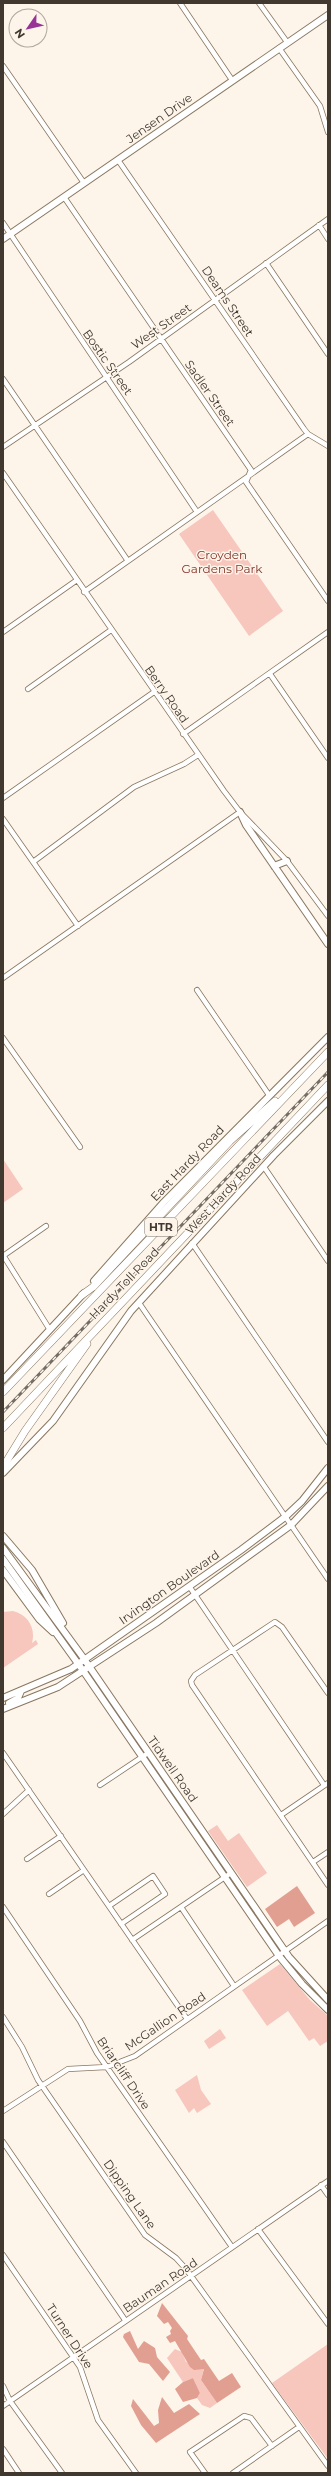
<svg xmlns="http://www.w3.org/2000/svg" width="331" height="2476" font-family="Montserrat,sans-serif">
  <style>
    .green { fill: #f7c6bd }
    .forest { fill: #e19f92 }
    .lines { fill: none; stroke-linecap: round; stroke-linejoin: round }
    .minor-casing { stroke: #897760; stroke-width: 6 }
    .major-casing { stroke: #897760; stroke-width: 8 }
    .highway-casing { stroke: #897760; stroke-width: 8 }
    .minor { stroke: #fff; stroke-width: 4.5 }
    .major { stroke: #fff; stroke-width: 6 }
    .highway { stroke: #fff; stroke-width: 7 }
    .rail-casing { stroke: #766e64; stroke-width: 3 }
    .rail { stroke: #fdf4ea; stroke-width: 1.5; stroke-dasharray: 4.5; stroke-linecap: butt }
    .labels { text-anchor: middle; dominant-baseline: central; stroke-width: 3; stroke-linejoin: round; paint-order: stroke }
    .shield { fill: #fdf4ea; stroke: #797167; stroke-width: 1 }
    .shield-label { font-size: 11px; font-weight: bold; fill: #41392f }
    .street-label { font-size: 12px; fill: #41392f; stroke: #fdf4ea }
    .park-label { font-size: 12px; fill: #833428; stroke: #fdf4ea }
  </style>
  <rect width="100%" height="100%" fill="#fdf4ea"/>
  <!-- green -->
  <path class="green" d="M 213,510 L 283,611 L 249,636 L 179,534 Z
    M 3,1159 L 23,1189 L 3,1203 Z
    M 13,1611 C 28,1615 36,1628 32,1643 L 36,1640 L 38,1644 L 3,1668 L 3,1612 Z
    M 217,1825 L 228,1841 L 239,1833 L 267,1873 L 247,1887 L 208,1831 Z
    M 280,1964 L 310,2000 L 328,2016 L 328,2041 L 320,2046 L 314,2038 L 309,2041 L 288,2011 L 267,2026 L 242,1990 Z
    M 220,2029 L 226,2038 L 209,2049 L 204,2041 Z
    M 197,2075 L 201,2090 L 211,2104 L 197,2113 L 194,2108 L 189,2113 L 175,2090 Z
    M 328,2344 L 328,2459 L 272,2383 Z
    M 175,2349 L 182,2352 L 186,2362 L 204,2368 L 201,2380 L 217,2403 L 210,2408 L 202,2405 L 197,2398 L 200,2393 L 193,2378 L 183,2382 L 167,2358 Z"/>
  <!-- forest -->
  <path class="forest" d="M 297,1886 L 315,1913 L 294,1927 L 289,1919 L 277,1927 L 265,1909 Z
    M 162,2303 L 188,2336 L 187,2339 L 201,2360 L 204,2359 L 219,2381 L 232,2373 L 241,2387 L 217,2403 L 201,2380 L 204,2369 L 194,2370 L 190,2367 L 175,2341 L 170,2343 L 166,2337 L 171,2334 L 170,2331 L 172,2328 L 168,2322 L 164,2324 L 157,2316 Z
    M 130,2331 L 138,2349 L 144,2341 L 155,2348 L 157,2357 L 170,2372 L 163,2381 L 149,2364 L 139,2362 L 123,2337 L 124,2334 Z
    M 193,2378 L 200,2393 L 197,2398 L 183,2402 L 175,2389 L 183,2382 Z
    M 162,2397 L 174,2413 L 189,2404 L 200,2414 L 156,2443 L 141,2425 L 131,2406 L 133,2399 L 154,2426 L 159,2423 L 158,2410 Z"/>
  <g class="lines">
    <!-- minor casing -->
    <g class="minor-casing">
      <path id="minor" d="M 180,3 L 232,80
        M 259,3 L 287,42
        M 279,48 L 320,106 L 328,132
        M 3,66 L 84,183
        M 118,160 L 304,429 L 308,434 L 328,446
        M 64,197 L 251,470 L 246,482 L 328,601
        M 3,223 L 197,512
        M 319,225 L 328,239
        M 266,263 L 328,354
        M 3,379 L 128,561
        M 3,447 L 129,362 L 328,219
        M 3,473 L 224,791 L 240,812 L 287,861 L 328,916
        M 84,592 L 308,434
        M 3,632 L 77,580
        M 270,674 L 328,758
        M 28,689 L 111,630
        M 183,734 L 328,632
        M 3,798 L 154,692
        M 3,819 L 78,926
        M 33,862 L 134,787 L 184,764 L 198,755
        M 3,978 L 240,812
        M 197,990 L 269,1095
        M 3,1038 L 80,1147
        M 264,1167 L 328,1261
        M 192,1243 L 328,1442
        M 3,1255 L 50,1330
        M 3,1256 L 46,1226
        M 139,1303 L 328,1579
        M 189,1586 L 324,1785
        M 328,1693 L 282,1627 L 275,1622 L 195,1675 L 191,1681 L 192,1685 L 328,1885
        M 3,1753 L 187,2019
        M 100,1785 L 148,1753
        M 3,1814 L 29,1790
        M 281,1815 L 328,1783
        M 27,1859 L 61,1836
        M 313,1862 L 328,1852
        M 49,1894 L 84,1870
        M 109,1906 L 153,1876 L 165,1894 L 121,1924
        M 3,1907 L 80,2021 L 97,2053 L 232,2247
        M 181,1907 L 234,1986
        M 132,1940 L 231,1873
        M 3,2017 L 22,2047 L 38,2080 L 145,2235 L 176,2258 L 186,2269 L 328,2466
        M 3,2111 L 68,2069 L 107,2067 L 135,2056 L 328,1921
        M 3,2142 L 125,2320
        M 321,2185 L 328,2195
        M 258,2229 L 328,2324
        M 3,2255 L 80,2367 L 98,2420 L 136,2473
        M 3,2386 L 10,2401 L 62,2473
        M 3,2406 L 328,2181
        M 3,2449 L 19,2473
        M 205,2473 L 190,2452 L 244,2416 L 251,2418 L 272,2446
        M 233,2473 L 299,2427"/>
    </g>
    <!-- major casing -->
    <g class="major-casing">
      <path id="major" d="M 3,239 L 328,15
        M 240,812 L 246,825 L 328,944
        M 274,866 L 287,861
        M 94,1281 L 164,1202 L 328,1037
        M 3,1380 L 84,1293
        M 3,1473 L 53,1421 L 131,1311 L 274,1155 L 328,1101
        M 3,1536 L 32,1570 L 63,1623
        M 3,1548 L 82,1656 L 289,1957 L 328,2000
        M 3,1559 L 84,1672 L 279,1956 L 302,1984 L 328,2010
        M 3,1570 L 39,1619 L 53,1632
        M 3,1698 L 71,1669 L 241,1550 L 285,1517 L 302,1501 L 328,1468
        M 9,1703 L 18,1698 L 21,1691
        M 3,1709 L 58,1687 L 156,1623 L 291,1525 L 328,1486"/>
    </g>
    <!-- highway casing -->
    <g class="highway-casing">
      <path id="highway" d="M 82,1295 L 93,1287 L 230,1141 L 275,1101
        M 3,1392 L 328,1052
        M 3,1428 L 328,1085
        M 3,1467 L 25,1431 L 87,1344"/>
    </g>
    <!-- minor -->
    <use href="#minor" class="minor"/>
    <!-- major -->
    <use href="#major" class="major"/>
    <!-- highway -->
    <use href="#highway" class="highway"/>
    <!-- rail casing -->
    <g class="rail-casing">
      <path id="rail" d="M 3,1412 L 328,1072"/>
    </g>
    <!-- rail -->
    <use href="#rail" class="rail"/>
  </g>
  <g class="labels">
    <!-- shield labels -->
    <rect class="shield" x="145" y="1218" width="32" height="18" rx="3"/>
    <g class="shield-label">
      <text x="161" y="1227">HTR</text>
    </g>
    <!-- street labels -->
    <g class="street-label">
      <text transform="translate(159 118) rotate(-35)">Jensen Drive</text>
      <text transform="translate(228 301) rotate(56)">Deams Street</text>
      <text transform="translate(161 326) rotate(-35)">West Street</text>
      <text transform="translate(108 362) rotate(55)">Bostic Street</text>
      <text transform="translate(210 393) rotate(55)">Sadler Street</text>
      <text transform="translate(167 694) rotate(55)">Berry Road</text>
      <text transform="translate(187 1163) rotate(-46)">East Hardy Road</text>
      <text transform="translate(223 1194) rotate(-47)">West Hardy Road</text>
      <text transform="translate(124 1283) rotate(-46)">Hardy Toll Road</text>
      <text transform="translate(169 1587) rotate(-35)">Irvington Boulevard</text>
      <text transform="translate(173 1769) rotate(55)">Tidwell Road</text>
      <text transform="translate(165 2021) rotate(-34)">McGallion Road</text>
      <text transform="translate(124 2073) rotate(56)">Briarcliff Drive</text>
      <text transform="translate(130 2194) rotate(55)">Dipping Lane</text>
      <text transform="translate(160 2285) rotate(-34)">Bauman Road</text>
      <text transform="translate(70 2336) rotate(57)">Turner Drive</text>
    </g>
    <!-- park labels -->
    <g class="park-label">
      <text x="222" y="554">Croyden<tspan x="222" dy="14">Gardens Park</tspan></text>
    </g>
  </g>
  <!-- border -->
  <rect width="331" height="2476" fill="none" stroke="#41392f" stroke-width="8"/>
  <!-- north arrow -->
  <g transform="translate(28 28) rotate(236)"><circle r="19" fill="#fdf4ea" stroke="#b2a99f"/>
  <path d="M0-3L7 15L0 10L-7 15Z" fill="#983296"/>
  <text y="-6" font-size="11" font-weight="bold" text-anchor="middle" fill="#41392f">N</text>
  </g>
</svg>
